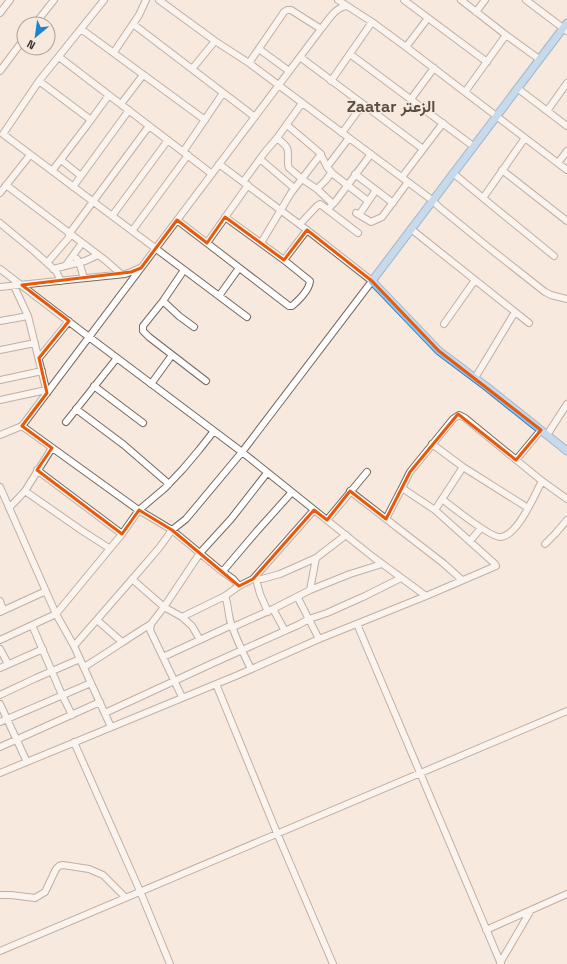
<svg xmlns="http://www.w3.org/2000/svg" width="567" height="964" font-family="'Space Grotesk',Vazirmatn,sans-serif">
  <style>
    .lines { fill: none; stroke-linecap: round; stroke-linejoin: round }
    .minor-casing { stroke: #766a60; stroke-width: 8 }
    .major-casing { stroke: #397ab0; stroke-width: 9 }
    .minor { stroke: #fff; stroke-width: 6 }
    .major { stroke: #89c7fa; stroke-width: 7 }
    .marked { fill: none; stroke: #e8590c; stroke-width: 3; stroke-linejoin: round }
    .labels { text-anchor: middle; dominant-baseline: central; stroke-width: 3; stroke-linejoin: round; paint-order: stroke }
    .district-label { font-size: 16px; font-weight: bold; fill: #594c43; stroke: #f8e9de }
  </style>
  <rect width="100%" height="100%" fill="#f8e9de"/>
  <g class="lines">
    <!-- minor casing -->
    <g class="minor-casing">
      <path id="minor" d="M 104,0 L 39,81 L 3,134 L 247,317
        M 159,0 L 215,41 L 249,63 L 432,200 L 439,207 L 488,247 L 545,292 L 551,295 L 567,299
        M 338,0 L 372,22 L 406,47 L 567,170
        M 404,0 L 487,62
        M 461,0 L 506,35 L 539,59
        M 526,0 L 567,31
        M 476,12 L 485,0
        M 0,13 L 10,0
        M 35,24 L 54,0
        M 133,24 L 255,117
        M 81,29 L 205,120
        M 406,47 L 428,18
        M 259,49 L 289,71
        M 114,52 L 139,15 L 146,0
        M 350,54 L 473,146
        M 59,57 L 212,174
        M 300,57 L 423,149
        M 249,63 L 284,12 L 287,10 L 291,10 L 321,29
        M 192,69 L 215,41
        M 0,71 L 24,39
        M 39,81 L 91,120
        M 331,81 L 372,22
        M 517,88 L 567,126
        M 465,92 L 506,35
        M 411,99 L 434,68
        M 121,104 L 143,75
        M 547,111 L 567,83
        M 287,125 L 320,153 L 327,167 L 333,174 L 368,201
        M 342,133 L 363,104
        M 277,138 C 280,141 285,144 287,148 C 290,154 286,162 289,168 L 302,179 L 317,189 L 326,180 L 331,173
        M 525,138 L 483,198 L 554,256
        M 183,152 L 223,93
        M 260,159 L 294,188
        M 61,160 L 81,176
        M 558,163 L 567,151
        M 327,167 L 349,138
        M 502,170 L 567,221
        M 52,171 L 88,124 L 109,95
        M 453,173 L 483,198
        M 355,174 L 393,203
        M 402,177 L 443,123
        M 243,182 L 265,152 L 277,138 L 302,103
        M 6,185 L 105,260 L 121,274
        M 73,187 L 129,110
        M 317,189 L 333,204
        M 0,193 L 30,155
        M 328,209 L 335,202 L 371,154
        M 356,213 L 371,222 L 382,217 L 408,182
        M 359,215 L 376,190
        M 112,216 L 168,140
        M 177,220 L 289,306 L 292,306 C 299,300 309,291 310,281 L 284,260 L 225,217
        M 0,223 L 35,252 L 56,271 L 61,281
        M 300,224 L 317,206 L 320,204 L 358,233
        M 411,229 L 529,323
        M 132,231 L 188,155
        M 69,234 L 149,126
        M 207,243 L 248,185
        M 261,243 L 291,193 L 321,154
        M 77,259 L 79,262 L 84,278
        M 284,260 L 307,230
        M 47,263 L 71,235
        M 66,265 L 82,243
        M 0,269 L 89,337 L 242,452 L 373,557 L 426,596
        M 53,269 L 85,261 L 98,255
        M 184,270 L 163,301 L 143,326 L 143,331 L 149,337 L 206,381
        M 14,286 L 28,316 L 47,393
        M 0,287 L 125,274 L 131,272 L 140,268
        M 219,296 L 239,268
        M 163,301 L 179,316 L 194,327
        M 0,321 L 28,316
        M 444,324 L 475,280
        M 0,350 L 35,343
        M 39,358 L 69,321
        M 475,378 L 515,312
        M 0,380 L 42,371
        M 151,384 L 172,355
        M 94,386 L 143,423
        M 0,400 L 46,390
        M 76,409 L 124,445 L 169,484
        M 66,422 L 117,358
        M 22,426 L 137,509 L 172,530 L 219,569 L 233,579 L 239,586 L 225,596 C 228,603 228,612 230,620 C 235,637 243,653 251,669
        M 0,435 L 22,426 L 321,29 C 328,21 335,7 347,6
        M 547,435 L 567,404
        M 432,444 L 463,467 L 528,508
        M 516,460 L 541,430
        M 37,470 L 122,534
        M 0,487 L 56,614 L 122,534 L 139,510 L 165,488 L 183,469 L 199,450 L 214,431
        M 402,488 L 410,472 L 453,419 L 459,415 L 465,418 L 542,481 L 567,499
        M 25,491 L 52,448
        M 350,491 L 443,563 L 462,580
        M 442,499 C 451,506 492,539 501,537 C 518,535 534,496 542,481
        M 9,508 L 25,491 L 81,530 L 109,548
        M 435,510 L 463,467
        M 327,520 L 367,472
        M 470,541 L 481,528
        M 545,544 L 555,534 L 567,520
        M 223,571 L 257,531 L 292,492
        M 132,579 L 164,607 L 151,624 L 150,630 L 182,697
        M 253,579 L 314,510
        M 256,579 L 260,594 L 268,612
        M 239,586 L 253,579 L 262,579 L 280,574 L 316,558 L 346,535
        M 310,590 L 316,558
        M 298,598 L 319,639
        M 0,601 L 3,610
        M 273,609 L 285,631
        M 0,612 L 46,591
        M 182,617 L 225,596
        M 97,620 L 122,642
        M 357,624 L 501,964
        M 32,625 L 62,695 L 72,715
        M 233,627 L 273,609 L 310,590 L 350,574 L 382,564
        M 0,640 L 56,614 L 74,646 L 111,727
        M 200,640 L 192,626 L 182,617 L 164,607 L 200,553 L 231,519 L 267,473
        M 74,646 L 141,569 L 159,548 L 172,530 L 186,519 L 242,452 L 372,281 L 307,230 L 219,164
        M 0,649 L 8,664
        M 163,657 L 232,625
        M 84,667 C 107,653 128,638 151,624
        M 0,668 L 43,649
        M 216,684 L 277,833 L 333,964
        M 0,695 L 36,678 L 80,659
        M 0,704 L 27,762
        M 105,713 L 211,664 L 298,625 L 309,619 L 327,613 L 365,596 L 401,578
        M 0,722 L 91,683
        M 74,742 L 140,891 L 170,964
        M 0,747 L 100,702
        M 0,773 L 238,675 L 319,639 L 426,596 L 496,566 L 495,564 L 435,510 L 402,488 L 386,519
        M 0,895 L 11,895 L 35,898 L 45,892 L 56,869 L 59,866 L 63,865 L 89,869 L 103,875 L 125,897
        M 486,930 L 567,894
        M 0,951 L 567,711
        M 500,963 L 531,910"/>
    </g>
    <!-- major casing -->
    <g class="major-casing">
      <path id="major" d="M 567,23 L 372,281 L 439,351 L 487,387 L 567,451"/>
    </g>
    <!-- minor -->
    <use href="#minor" class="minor"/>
    <!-- major -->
    <use href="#major" class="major"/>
  </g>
  <!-- marked area -->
  <path d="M0 0H567V964H0ZM 225,217 L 284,260 L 307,230 L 372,281 L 439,351 L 541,430 L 516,460 L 458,414 L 410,472 L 386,519 L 350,491 L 327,520 L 314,510 L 253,579 L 239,586 L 172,530 L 139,510 L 122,534 L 37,470 L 52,448 L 22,426 L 47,393 L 39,358 L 69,321 L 22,285 L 131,272 L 141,268 L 177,220 L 207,243 Z" fill="#f8e9de" fill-opacity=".55" fill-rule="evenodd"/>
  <path class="marked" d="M 225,217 L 284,260 L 307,230 L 372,281 L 439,351 L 541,430 L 516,460 L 458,414 L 410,472 L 386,519 L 350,491 L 327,520 L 314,510 L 253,579 L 239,586 L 172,530 L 139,510 L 122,534 L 37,470 L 52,448 L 22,426 L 47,393 L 39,358 L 69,321 L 22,285 L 131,272 L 141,268 L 177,220 L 207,243 Z"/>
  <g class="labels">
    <!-- district labels -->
    <g class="district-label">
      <text x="391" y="106">Zaatar الزعتر</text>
    </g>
  </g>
  <!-- north arrow -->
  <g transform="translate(36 36) rotate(209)"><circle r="19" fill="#f8e9de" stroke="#aa9f97"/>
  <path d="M0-3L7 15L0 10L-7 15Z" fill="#2083ce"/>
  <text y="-6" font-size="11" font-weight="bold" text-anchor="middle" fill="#36302c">N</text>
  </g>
</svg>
